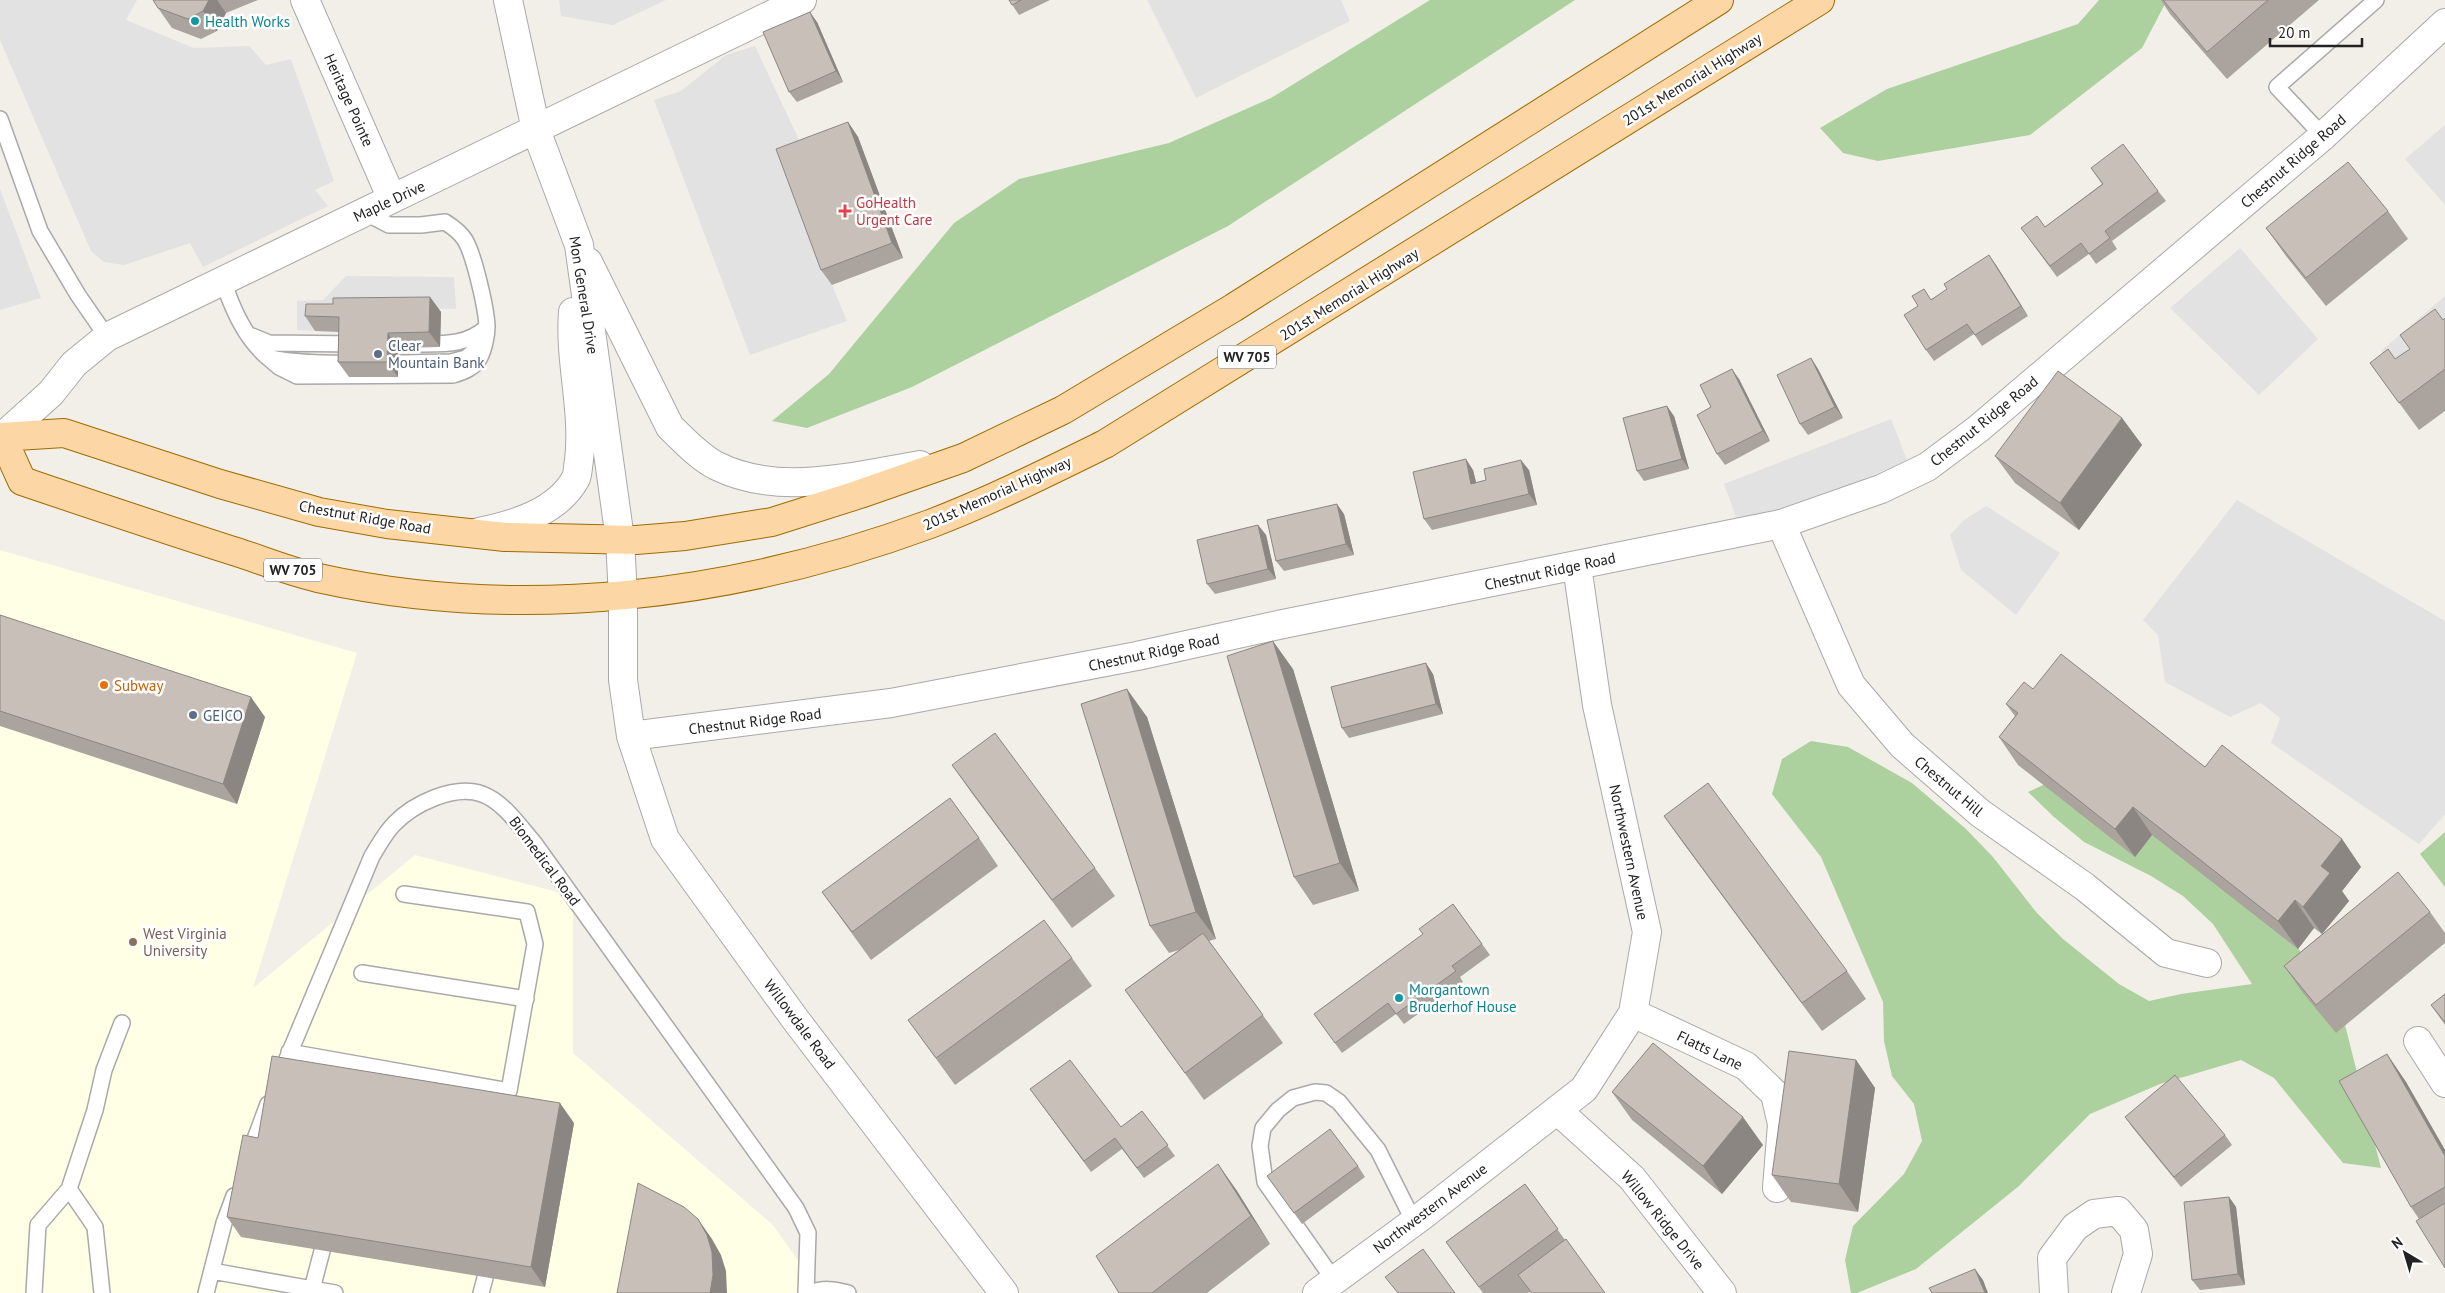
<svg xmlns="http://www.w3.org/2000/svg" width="2445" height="1293" font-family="'PT Sans',sans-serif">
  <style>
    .education { fill: #ffffe5 }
    .forest { fill: #add19e }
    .parking { fill: #e2e2e2 }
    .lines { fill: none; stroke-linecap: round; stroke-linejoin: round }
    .service-casing { stroke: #a9a9a9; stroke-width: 18 }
    .minor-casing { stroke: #a9a9a9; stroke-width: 30 }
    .tertiary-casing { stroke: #a9a9a9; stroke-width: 30 }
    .primary-casing { stroke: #a06b00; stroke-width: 30 }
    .service { stroke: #fff; stroke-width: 15 }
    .minor { stroke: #fff; stroke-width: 28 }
    .tertiary { stroke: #fff; stroke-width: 28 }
    .primary { stroke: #fcd6a4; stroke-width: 28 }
    .wall { fill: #aba49e }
    .shaded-wall { fill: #8b8681 }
    .building { fill: #c7bfb8; stroke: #8b8681 }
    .culture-dot { fill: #0f9aa8; stroke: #fff; stroke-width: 2 }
    .health-dot { fill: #e0444e; stroke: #fff; stroke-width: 2 }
    .service-dot { fill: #5c6f8a; stroke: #fff; stroke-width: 2 }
    .food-dot { fill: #e8710a; stroke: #fff; stroke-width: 2 }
    .education-dot { fill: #8d6e63; stroke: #fff; stroke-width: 2 }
    .labels { text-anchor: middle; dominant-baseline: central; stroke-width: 5; stroke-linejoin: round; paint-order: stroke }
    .shield { fill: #fff; stroke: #646464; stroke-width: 1 }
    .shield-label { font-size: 14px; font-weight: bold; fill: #222 }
    .culture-label { font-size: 15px; fill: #0d838f; stroke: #fff; text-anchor: start }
    .street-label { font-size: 15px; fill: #222; stroke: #fff }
    .health-label { font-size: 15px; fill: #be3a42; stroke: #fff; text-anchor: start }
    .service-label { font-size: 15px; fill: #4e5e75; stroke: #fff; text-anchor: start }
    .food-label { font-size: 15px; fill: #c56008; stroke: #fff; text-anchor: start }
    .education-label { font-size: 15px; fill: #785e54; stroke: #fff; text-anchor: start }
  </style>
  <rect width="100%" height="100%" fill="#f2efe9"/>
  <!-- education -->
  <path class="education" d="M 0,550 L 357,653 L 253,988 L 415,855 L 573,896 L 573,1053 L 773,1225 L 821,1293 L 0,1293 Z"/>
  <!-- forest -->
  <path class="forest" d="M 1430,0 L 1575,0 L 1228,226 L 912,387 L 807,428 L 772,421 L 829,374 L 954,223 L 1019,179 L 1169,143 L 1271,98 Z
    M 2099,0 L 2167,0 L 2142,48 L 2030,135 L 1878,161 L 1843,153 L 1820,128 L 1887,89 L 2078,24 Z
    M 1811,741 L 1848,747 L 1912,783 L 1966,829 L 1993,857 L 2037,913 L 2063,939 L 2119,984 L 2149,1001 L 2181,994 L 2252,984 L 2213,924 L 2183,896 L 2151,876 L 2084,842 L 2054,817 L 2028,792 L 2060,777 L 2127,814 L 2281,929 L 2337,993 L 2381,1168 L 2343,1163 L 2274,1078 L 2241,1060 L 2160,1084 L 2090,1114 L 2019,1186 L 1916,1269 L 1857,1293 L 1851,1293 L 1845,1260 L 1853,1226 L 1904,1174 L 1922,1141 L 1914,1104 L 1892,1076 L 1884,1041 L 1883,1002 L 1821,857 L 1772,794 L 1782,759 Z
    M 2445,832 L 2445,887 L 2420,854 Z"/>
  <!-- parking -->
  <path class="parking" d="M 0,0 L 137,0 L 126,20 L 194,48 L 249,46 L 266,65 L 291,59 L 334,181 L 315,190 L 328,206 L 203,267 L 190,243 L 124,265 L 104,262 L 91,251 L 0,40 Z
    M 559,0 L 666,0 L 613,25 L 561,16 Z
    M 1147,0 L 1341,0 L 1350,21 L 1196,98 Z
    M 755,46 L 807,157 L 832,285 L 847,321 L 750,355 L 654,100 L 681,91 L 726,55 Z
    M 2445,125 L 2445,205 L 2405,159 Z
    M 0,189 L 41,298 L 0,310 Z
    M 2240,248 L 2318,339 L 2259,395 L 2170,308 Z
    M 346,276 L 454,277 L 456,309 L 351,307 L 316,320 L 315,331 L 297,330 L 297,301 L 323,300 Z
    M 2445,296 L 2445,334 L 2402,372 L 2381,351 Z
    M 1891,419 L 1907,460 L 1823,498 L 1737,520 L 1724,484 Z
    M 2237,500 L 2445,621 L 2445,814 L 2419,844 L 2271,743 L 2280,718 L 2261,703 L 2230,717 L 2165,682 L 2158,635 L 2143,620 Z
    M 1986,506 L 2060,553 L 2016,615 L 1961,570 L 1950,535 L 1964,520 Z"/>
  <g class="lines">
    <!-- service casing -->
    <g class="service-casing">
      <path id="service" d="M 0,119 L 40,231 L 78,295 L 107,337
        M 2323,136 L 2277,87 L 2376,0
        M 223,281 C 232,307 243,334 264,354 C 282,369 420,362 451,362 L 466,358 L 483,344
        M 252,336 L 269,343 L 357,344
        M 420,344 C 446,344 467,345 487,327
        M 265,355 L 279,367 L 297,376 L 453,375 C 463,372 474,368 479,359 C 484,350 487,336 487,326 C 486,307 474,255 465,240 C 460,232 453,227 445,222 L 421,225 L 389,225 L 364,212
        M 362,973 L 526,999
        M 289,1052 L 509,1091 L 535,944 L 527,912 L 404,894
        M 279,1078 L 372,856 C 379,845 385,833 394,824 C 413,804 454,784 482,794 C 504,802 520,827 535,844 L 796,1208 L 808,1233 L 806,1293
        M 249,1155 L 268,1104
        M 69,1189 L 95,1227 L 102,1293
        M 212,1271 L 335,1293
        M 1334,1280 L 1265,1182 L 1260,1146 L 1263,1128 L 1278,1110 L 1293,1098 L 1315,1092 L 1326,1093 L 1339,1102 L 1378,1150 L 1414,1222
        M 312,1289 L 322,1251
        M 34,1293 L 38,1225 L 69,1189 L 95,1110 L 104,1070 L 122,1023
        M 206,1293 L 224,1223 L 234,1196
        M 481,1293 L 485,1278
        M 809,1293 C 823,1288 834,1289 848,1293"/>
    </g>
    <!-- minor casing -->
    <g class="minor-casing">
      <path id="minor" d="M 305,0 L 392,199
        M 508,0 L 536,130 L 579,245 L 620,539
        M 588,262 L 670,427 C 684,440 699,457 717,466 C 779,497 855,476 920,465
        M 2,437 L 51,393 L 74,364 L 107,337 L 802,0
        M 1781,524 L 1851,685 L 1902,745 L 1980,813 L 2085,887 L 2166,953 L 2207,963
        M 479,532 C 514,525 558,512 576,478 C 578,473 578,465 579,460 C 585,411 569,361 573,312
        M 1633,1013 L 1746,1066 L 1775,1094 L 1782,1124 L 1777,1188
        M 2418,1041 L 2445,1083
        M 1557,1110 L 1632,1178 L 1722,1293
        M 1317,1293 L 1422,1216 L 1584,1089 L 1633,1013 L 1647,932 L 1597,705 L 1577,566
        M 2054,1293 L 2052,1258 L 2075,1227 L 2094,1214 L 2118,1211 L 2134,1230 L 2138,1254 L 2126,1293"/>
    </g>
    <!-- tertiary casing -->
    <g class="tertiary-casing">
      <path id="tertiary" d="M 620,539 L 623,597 L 623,680 L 631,736 L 665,839 L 795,1019 L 1004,1293
        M 631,736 L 891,703 L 1137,656 L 1283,624 L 1781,524 L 1881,489 L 1927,467 L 1978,429 L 2323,136 L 2445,23"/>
    </g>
    <!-- primary casing -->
    <g class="primary-casing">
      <path id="primary" d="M 0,437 L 64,433 L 220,484 L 319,512 L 387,524 L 505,537 L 636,540 L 685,536 L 772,522 L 860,494 L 963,458 L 1063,410 L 1233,308 L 1719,0
        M 2,437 L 22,481 C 90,504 158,527 227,549 C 257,558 287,571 318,578 C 522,623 735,596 930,524 C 990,501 1048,472 1105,444 L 1820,0"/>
    </g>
    <!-- service -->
    <use href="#service" class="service"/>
    <!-- minor -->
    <use href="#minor" class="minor"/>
    <!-- tertiary -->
    <use href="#tertiary" class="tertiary"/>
    <!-- primary -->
    <use href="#primary" class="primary"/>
  </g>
  <!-- wall -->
  <path class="wall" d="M 153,0 L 258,0 L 226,13 L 217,31 L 201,39 L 172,28 L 158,8 Z
    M 1009,0 L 1050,0 L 1019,15 Z
    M 2161,0 L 2319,0 L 2227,79 L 2170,14 Z
    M 817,22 L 843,82 L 797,102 L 789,92 Z
    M 848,122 L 858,137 L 903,258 L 832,285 L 821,270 Z
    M 2091,168 L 2158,191 L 2166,201 L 2112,241 L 2117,249 L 2096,264 L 2089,254 L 2057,277 L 2029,239 L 2102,184 Z
    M 2388,211 L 2408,239 L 2326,306 L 2286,256 L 2266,228 Z
    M 1996,265 L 2028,316 L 1982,346 L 1974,334 L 1934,361 L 1926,350 L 1931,299 Z
    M 430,297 L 441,312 L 440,347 L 398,348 L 398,377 L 349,377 L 338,362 L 339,332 L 315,331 L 305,316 L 333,304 Z
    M 2445,318 L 2445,411 L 2419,430 L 2370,363 L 2395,359 L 2410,349 Z
    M 1811,358 L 1818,369 L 1843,418 L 1808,435 L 1800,424 Z
    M 1739,379 L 1770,441 L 1725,465 L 1717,454 L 1711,407 Z
    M 1674,416 L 1689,469 L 1644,481 L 1637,471 Z
    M 2122,418 L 2142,445 L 2079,530 L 2015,483 L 1995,456 Z
    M 1473,470 L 1476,483 L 1529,470 L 1537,505 L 1432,530 L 1424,519 Z
    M 1344,514 L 1354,555 L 1284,571 L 1276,561 Z
    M 1258,525 L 1266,535 L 1276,579 L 1215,594 L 1207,584 Z
    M 0,615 L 265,717 L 237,804 L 0,726 Z
    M 1293,669 L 1359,891 L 1313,905 L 1294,877 Z
    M 1433,674 L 1443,714 L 1349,738 L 1342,728 Z
    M 2033,689 L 2342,839 L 2361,867 L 2342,891 L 2349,901 L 2322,934 L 2430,912 L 2445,933 L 2445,943 L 2336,1033 L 2303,993 L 2284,966 L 2322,934 L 2314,928 L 2298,949 L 2152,835 L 2135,857 L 2018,765 L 1999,737 L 2015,716 L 2006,704 Z
    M 1147,717 L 1216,939 L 1209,941 L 1283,1043 L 1204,1100 L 1125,990 L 1179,950 L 1169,953 L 1150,926 Z
    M 952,765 L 1095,868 L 1115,896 L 1072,928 L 971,792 Z
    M 1664,816 L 1847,971 L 1866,999 L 1822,1031 L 1683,843 Z
    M 979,838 L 998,866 L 871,960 L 822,892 Z
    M 1453,904 L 1490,955 L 1460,977 L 1463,982 L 1404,1024 L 1396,1014 L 1342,1053 L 1314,1014 L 1423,935 Z
    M 1072,958 L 1092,986 L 955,1085 L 908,1020 Z
    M 2445,994 L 2445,1025 L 2431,1005 Z
    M 2387,1054 L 2406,1082 L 2445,1150 L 2445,1268 L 2419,1219 L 2411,1207 Z
    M 1856,1060 L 1875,1088 L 1858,1212 L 1791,1202 L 1772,1175 Z
    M 1030,1089 L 1121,1127 L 1142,1111 L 1175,1156 L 1144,1178 L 1122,1149 L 1091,1172 Z
    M 1612,1092 L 1763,1145 L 1722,1194 L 1632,1120 Z
    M 2125,1117 L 2225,1135 L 2232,1145 L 2181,1187 L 2132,1127 Z
    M 574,1123 L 545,1287 L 241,1237 L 227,1217 L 258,1138 Z
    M 1218,1164 L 1237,1191 L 1270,1244 L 1207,1293 L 1119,1293 Z
    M 1358,1166 L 1365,1177 L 1302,1224 L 1267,1176 Z
    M 1525,1184 L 1565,1240 L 1605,1293 L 1531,1293 L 1530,1292 L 1528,1293 L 1483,1293 L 1446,1242 Z
    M 2229,1197 L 2236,1207 L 2245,1285 L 2200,1290 L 2192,1280 Z"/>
  <!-- shaded-wall -->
  <path class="shaded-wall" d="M 209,0 L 217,0 L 226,13 L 217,31 L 203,11 Z
    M 810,12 L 817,22 L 843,82 L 836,71 Z
    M 848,122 L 858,137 L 903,258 L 892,243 Z
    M 1989,255 L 1996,265 L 2028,316 L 2021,306 Z
    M 430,297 L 441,312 L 440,347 L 429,332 Z
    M 388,333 L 398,348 L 398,377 L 387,362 Z
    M 1811,358 L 1818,369 L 1843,418 L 1835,407 Z
    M 1732,369 L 1739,379 L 1770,441 L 1763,431 Z
    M 1667,406 L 1674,416 L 1689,469 L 1682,459 Z
    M 2122,418 L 2142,445 L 2079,530 L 2060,503 Z
    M 1466,459 L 1473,470 L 1479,494 L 1471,484 Z
    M 1521,460 L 1529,470 L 1537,505 L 1529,494 Z
    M 1337,504 L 1344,514 L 1354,555 L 1346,544 Z
    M 1258,525 L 1266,535 L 1276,579 L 1268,569 Z
    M 1273,641 L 1293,669 L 1359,891 L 1340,863 Z
    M 1426,663 L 1433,674 L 1443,714 L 1436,704 Z
    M 1127,689 L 1147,717 L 1216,939 L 1196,912 Z
    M 251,697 L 265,717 L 237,804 L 223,784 Z
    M 2133,807 L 2152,835 L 2135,857 L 2115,829 Z
    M 2342,839 L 2361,867 L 2342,891 L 2349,901 L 2322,934 L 2303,907 L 2321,866 Z
    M 2295,900 L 2314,928 L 2298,949 L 2278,921 Z
    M 2387,1054 L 2406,1082 L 2445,1150 L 2445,1156 Z
    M 1856,1060 L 1875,1088 L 1858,1212 L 1839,1184 Z
    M 560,1103 L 574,1123 L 545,1287 L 531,1267 Z
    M 1743,1117 L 1763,1145 L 1722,1194 L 1703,1166 Z
    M 1218,1164 L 1237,1191 L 1270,1244 L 1251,1216 Z
    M 2229,1197 L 2236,1207 L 2245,1285 L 2238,1274 Z
    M 698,1219 L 712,1239 L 721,1255 L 726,1271 L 727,1293 L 710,1293 Z
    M 1975,1269 L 1983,1280 L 1988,1293 L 1985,1293 Z"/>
  <!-- building -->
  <path class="building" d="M 153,0 L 209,0 L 203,11 L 188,19 L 158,8 Z
    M 1009,0 L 1021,0 L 1012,5 Z
    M 2163,0 L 2268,0 L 2207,52 Z
    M 810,12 L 836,71 L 789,92 L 763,32 Z
    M 848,122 L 892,243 L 821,270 L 776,149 Z
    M 2123,144 L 2158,191 L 2105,231 L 2110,238 L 2089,254 L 2081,243 L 2050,266 L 2021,228 L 2037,216 L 2045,227 L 2103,184 L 2091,168 Z
    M 2348,162 L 2388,211 L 2306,278 L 2266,228 Z
    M 1989,255 L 2021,306 L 1975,335 L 1967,324 L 1926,350 L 1904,315 L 1918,306 L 1912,296 L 1924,289 L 1931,300 L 1947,289 L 1944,284 Z
    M 430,297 L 429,332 L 388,333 L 387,362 L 338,362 L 339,317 L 305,316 L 306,304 L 333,304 L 333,298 Z
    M 2435,309 L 2443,320 L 2445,318 L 2445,369 L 2399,403 L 2370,363 L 2388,349 L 2395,359 L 2410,349 L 2400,335 Z
    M 1811,358 L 1835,407 L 1800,424 L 1777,375 Z
    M 1732,369 L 1763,431 L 1717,454 L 1697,415 L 1711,407 L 1700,385 Z
    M 2058,371 L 2122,418 L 2060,503 L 1995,456 Z
    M 1667,406 L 1682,459 L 1637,471 L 1623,418 Z
    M 1466,459 L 1471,484 L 1486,480 L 1484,469 L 1521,460 L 1529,494 L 1424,519 L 1413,472 Z
    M 1337,504 L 1346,544 L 1276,561 L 1267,520 Z
    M 1258,525 L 1268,569 L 1207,584 L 1197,540 Z
    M 0,615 L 251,697 L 223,784 L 0,711 Z
    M 1273,641 L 1340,863 L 1294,877 L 1227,656 Z
    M 2061,654 L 2205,767 L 2222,745 L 2342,839 L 2321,866 L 2330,873 L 2303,907 L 2295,900 L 2278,921 L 2133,807 L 2115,829 L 1999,737 L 2018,713 L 2006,704 L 2024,682 L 2033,689 Z
    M 1426,663 L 1436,704 L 1342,728 L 1331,687 Z
    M 1127,689 L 1196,912 L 1150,926 L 1081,704 Z
    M 995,733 L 1095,868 L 1052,900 L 952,765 Z
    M 1708,783 L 1847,971 L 1802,1003 L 1664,816 Z
    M 950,798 L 979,838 L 852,932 L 822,892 Z
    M 2398,872 L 2430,912 L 2316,1005 L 2284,966 Z
    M 1453,904 L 1482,944 L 1452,966 L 1456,971 L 1396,1014 L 1388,1003 L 1335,1043 L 1314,1014 L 1423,934 L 1419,929 Z
    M 1044,920 L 1072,958 L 936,1058 L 908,1020 Z
    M 1203,933 L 1263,1015 L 1185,1073 L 1125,990 Z
    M 2445,994 L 2445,1022 L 2431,1005 Z
    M 1653,1043 L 1743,1117 L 1703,1166 L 1612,1092 Z
    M 1789,1051 L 1856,1060 L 1839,1184 L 1772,1175 Z
    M 2387,1054 L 2445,1156 L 2445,1187 L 2411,1207 L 2339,1081 Z
    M 272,1056 L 560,1103 L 531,1267 L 227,1217 L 243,1135 L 258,1138 Z
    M 1070,1060 L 1121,1127 L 1142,1111 L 1168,1145 L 1137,1168 L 1115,1138 L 1084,1161 L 1030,1089 Z
    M 2175,1075 L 2225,1135 L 2174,1177 L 2125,1117 Z
    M 1330,1129 L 1358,1166 L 1294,1213 L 1267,1176 Z
    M 1218,1164 L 1251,1216 L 1152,1293 L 1119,1293 L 1096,1256 Z
    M 638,1183 L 684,1207 L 698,1219 L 707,1235 L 712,1252 L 713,1275 L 710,1293 L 617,1293 Z
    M 1525,1184 L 1558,1229 L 1479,1287 L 1446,1242 Z
    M 2229,1197 L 2238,1274 L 2192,1280 L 2184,1202 Z
    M 2445,1203 L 2445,1268 L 2416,1221 Z
    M 1566,1239 L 1605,1293 L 1532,1293 L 1518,1275 Z
    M 1423,1249 L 1455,1293 L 1398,1293 L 1385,1277 Z
    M 1975,1269 L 1985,1293 L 1932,1293 L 1929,1288 Z"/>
  <!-- markers -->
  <g class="culture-dot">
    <circle cx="195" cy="21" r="5"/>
    <circle cx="1399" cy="998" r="5"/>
  </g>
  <path class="health-dot" d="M842.5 203.5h5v5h5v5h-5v5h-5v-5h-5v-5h5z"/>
  <g class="service-dot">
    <circle cx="378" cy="354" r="5"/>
    <circle cx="193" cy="715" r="5"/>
  </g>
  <circle class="food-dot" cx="104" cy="685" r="5"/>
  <circle class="education-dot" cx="133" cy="942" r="5"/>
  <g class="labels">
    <!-- shield labels -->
    <g class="shield">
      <rect x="1218" y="345.5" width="58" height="23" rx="4"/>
      <rect x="264" y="558.5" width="58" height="23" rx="4"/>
    </g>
    <g class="shield-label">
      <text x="1247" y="357">WV 705</text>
      <text x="293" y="570">WV 705</text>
    </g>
    <!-- culture labels -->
    <g class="culture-label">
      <text x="205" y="21">Health Works</text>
      <text x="1409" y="989">Morgantown<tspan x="1409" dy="17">Bruderhof House</tspan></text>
    </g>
    <!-- street labels -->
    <g class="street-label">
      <text transform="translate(1692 79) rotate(-32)">201st Memorial Highway</text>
      <text transform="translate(349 100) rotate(66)">Heritage Pointe</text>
      <text transform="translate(2293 161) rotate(-41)">Chestnut Ridge Road</text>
      <text transform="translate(389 201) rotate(-25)">Maple Drive</text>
      <text transform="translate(1349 294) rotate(-32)">201st Memorial Highway</text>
      <text transform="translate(584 295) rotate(81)">Mon General Drive</text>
      <text transform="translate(1984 421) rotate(-39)">Chestnut Ridge Road</text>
      <text transform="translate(997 493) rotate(-24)">201st Memorial Highway</text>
      <text transform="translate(365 517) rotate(10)">Chestnut Ridge Road</text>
      <text transform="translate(1550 571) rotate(-12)">Chestnut Ridge Road</text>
      <text transform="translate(1154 652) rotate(-12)">Chestnut Ridge Road</text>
      <text transform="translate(755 721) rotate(-7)">Chestnut Ridge Road</text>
      <text transform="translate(1949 786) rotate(40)">Chestnut Hill</text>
      <text transform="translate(1629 852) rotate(78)">Northwestern Avenue</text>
      <text transform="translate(545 861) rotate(53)">Biomedical Road</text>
      <text transform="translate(800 1024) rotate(53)">Willowdale Road</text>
      <text transform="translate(1710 1050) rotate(26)">Flatts Lane</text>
      <text transform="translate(1430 1208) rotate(-37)">Northwestern Avenue</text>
      <text transform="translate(1663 1220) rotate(51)">Willow Ridge Drive</text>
    </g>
    <!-- health labels -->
    <g class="health-label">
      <text x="856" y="202">GoHealth<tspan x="856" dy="17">Urgent Care</tspan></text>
    </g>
    <!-- service labels -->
    <g class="service-label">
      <text x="388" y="345">Clear<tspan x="388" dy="17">Mountain Bank</tspan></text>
      <text x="203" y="715">GEICO</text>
    </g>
    <!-- food labels -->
    <g class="food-label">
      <text x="114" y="685">Subway</text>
    </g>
    <!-- education labels -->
    <g class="education-label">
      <text x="143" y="933">West Virginia<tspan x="143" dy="17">University</tspan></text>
    </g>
  </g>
  <!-- north arrow -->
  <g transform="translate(2405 1253) rotate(322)" stroke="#ffffff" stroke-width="4" paint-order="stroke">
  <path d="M0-4L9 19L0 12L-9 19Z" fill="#222222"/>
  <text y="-8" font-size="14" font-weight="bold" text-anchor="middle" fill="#222222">N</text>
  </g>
  <!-- scale -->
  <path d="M2270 38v8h92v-8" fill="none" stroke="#222222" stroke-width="2.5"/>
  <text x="2278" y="38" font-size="15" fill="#222222" stroke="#ffffff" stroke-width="4" paint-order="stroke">20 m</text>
</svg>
